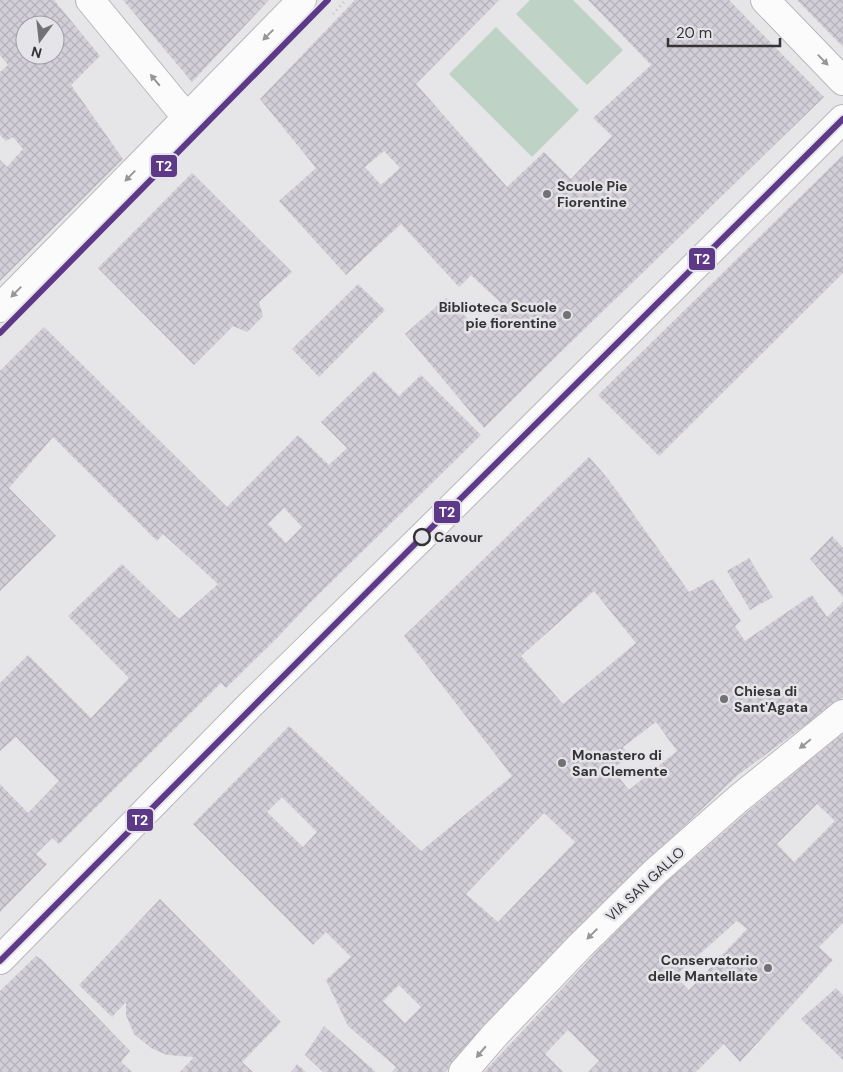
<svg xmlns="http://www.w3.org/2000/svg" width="843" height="1072" font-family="'DM Sans',sans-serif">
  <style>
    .pitch { fill: #bfd2c6 }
    .building { fill: url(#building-cross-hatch); fill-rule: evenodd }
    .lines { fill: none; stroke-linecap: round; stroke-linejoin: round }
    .street-casing { stroke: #b8b8ba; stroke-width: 30 }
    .path { stroke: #c4c4c5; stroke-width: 3; stroke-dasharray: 1 4; stroke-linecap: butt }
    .street { stroke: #fbfbfc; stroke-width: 28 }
    .tram-1-casing { stroke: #e5e4e9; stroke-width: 10 }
    .tram-1 { stroke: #5d3988; stroke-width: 6 }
    .oneway { fill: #989798 }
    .poi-dot { fill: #727174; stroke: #e5e4e9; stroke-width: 2 }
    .stop-dot { fill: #e5e4e9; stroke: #343335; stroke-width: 2.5 }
    .labels { text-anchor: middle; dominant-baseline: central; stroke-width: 5; stroke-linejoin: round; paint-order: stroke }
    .poi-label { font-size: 14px; font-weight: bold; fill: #343335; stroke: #e5e4e9; text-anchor: start }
    .stop-label { font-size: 14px; font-weight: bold; fill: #343335; stroke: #e5e4e9; text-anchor: start }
    .street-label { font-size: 14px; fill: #343335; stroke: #e5e4e9 }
    .line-badge { stroke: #e5e4e9; stroke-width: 2 }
    .badge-label { font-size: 14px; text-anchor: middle; font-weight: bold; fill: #fff }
  </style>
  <defs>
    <pattern id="building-cross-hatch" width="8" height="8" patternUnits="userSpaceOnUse" patternTransform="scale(1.25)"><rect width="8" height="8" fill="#d2cfd8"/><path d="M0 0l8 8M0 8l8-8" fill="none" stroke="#b5b2ba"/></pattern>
  </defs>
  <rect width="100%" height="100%" fill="#e6e5e8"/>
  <!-- pitch -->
  <path class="pitch" d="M 530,0 L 573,0 L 623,50 L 587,85 L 516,14 Z
    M 496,27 L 579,110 L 532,157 L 449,74 Z"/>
  <!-- building -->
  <path class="building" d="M 0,0 L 54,0 L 100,56 L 71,85 L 123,159 L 0,281 L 0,160 L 7,167 L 23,149 L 13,137 L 6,141 L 0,135 L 0,72 L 8,65 L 0,55 ZM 25,25 L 55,25 L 55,55 L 25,55 Z
    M 123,0 L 269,0 L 192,82 Z
    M 355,0 L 499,0 L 416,84 L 507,187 L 544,152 L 571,179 L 612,136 L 593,118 L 651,65 L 588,0 L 729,0 L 824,97 L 566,347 L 484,428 L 405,334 L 446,298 L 480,330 L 504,306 L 471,275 L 459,287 L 401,224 L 346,275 L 279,201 L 316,168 L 260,99 ZM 384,151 L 400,168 L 381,185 L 365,167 Z
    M 797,0 L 843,0 L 843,47 Z
    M 843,155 L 843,273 L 659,456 L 598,395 Z
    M 192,173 L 292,272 L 259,302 L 263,316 L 247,332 L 233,326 L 194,365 L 98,268 Z
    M 358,284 L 385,310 L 319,377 L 292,349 Z
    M 44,327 L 227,507 L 298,435 L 329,465 L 347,448 L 321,422 L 374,371 L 399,396 L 421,375 L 481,435 L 312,601 L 276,639 L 226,688 L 221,683 L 59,844 L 52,838 L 36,854 L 47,864 L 0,912 L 0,784 L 28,813 L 59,781 L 16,737 L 0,751 L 0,683 L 28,655 L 91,718 L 129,678 L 68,616 L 122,564 L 179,619 L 218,584 L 163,534 L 157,541 L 53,437 L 9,488 L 56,536 L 0,591 L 0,371 ZM 284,508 L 302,527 L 286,543 L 268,524 Z
    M 589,457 L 609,480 L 689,592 L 713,579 L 741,621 L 735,626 L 745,641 L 812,595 L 827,617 L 843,602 L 843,697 L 738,775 L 594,911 L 478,1035 L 446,1072 L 392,1072 L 396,1067 L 348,1026 L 326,980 L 351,957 L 326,932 L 313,945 L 193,824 L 289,726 L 421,851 L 512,776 L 404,636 ZM 594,591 L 636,643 L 563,704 L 521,656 ZM 656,722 L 677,751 L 629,790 L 612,769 L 630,757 L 623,747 ZM 282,797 L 317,832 L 303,847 L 267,812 ZM 544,813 L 575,842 L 498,922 L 466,894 ZM 399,985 L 421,1007 L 405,1023 L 383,1001 Z
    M 832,536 L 843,548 L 843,597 L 810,559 Z
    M 749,558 L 773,597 L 750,610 L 727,571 Z
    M 843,733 L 843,923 L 819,947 L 833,960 L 740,1062 L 724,1044 L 696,1072 L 588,1072 L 599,1061 L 568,1030 L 545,1054 L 563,1072 L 484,1072 L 603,945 L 652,894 L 765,797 ZM 817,804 L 835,821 L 794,862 L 777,844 ZM 737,921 L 747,929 L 689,990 L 675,976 Z
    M 160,899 L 281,1022 L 242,1062 L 253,1072 L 180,1072 L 194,1057 L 167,1055 L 151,1048 L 134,1034 L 126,1015 L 126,1002 L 112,1017 L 79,985 Z
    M 36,956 L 42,960 L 130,1051 L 121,1062 L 132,1072 L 0,1072 L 0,991 Z
    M 836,988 L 843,995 L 843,1060 L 801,1019 Z
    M 324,1026 L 376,1072 L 323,1072 L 305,1055 Z
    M 297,1064 L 306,1072 L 291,1072 Z"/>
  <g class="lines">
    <!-- street casing -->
    <g class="street-casing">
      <path id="street" d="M 90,0 L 187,118
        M 765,0 L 843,81
        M 0,308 L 302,0
        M 0,960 L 249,706 L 422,537 L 843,119
        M 463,1072 L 494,1036 L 580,946 L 655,872 L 738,799 L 843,714"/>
    </g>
    <!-- path -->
    <path class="path" d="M 333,14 L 346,0"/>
    <!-- street -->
    <use href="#street" class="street"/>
    <!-- tram-1 casing -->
    <g class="tram-1-casing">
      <path id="tram-1" d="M 0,333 L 328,0
        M 0,961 L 422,537 L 843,119"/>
    </g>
    <!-- tram-1 -->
    <use href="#tram-1" class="tram-1"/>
  </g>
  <!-- one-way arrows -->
  <defs><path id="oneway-solid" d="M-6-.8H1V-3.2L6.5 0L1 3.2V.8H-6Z" transform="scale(1.25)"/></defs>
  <g class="oneway">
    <use href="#oneway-solid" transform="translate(268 35) rotate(135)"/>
    <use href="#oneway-solid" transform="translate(823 60) rotate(46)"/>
    <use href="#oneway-solid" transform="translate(155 80) rotate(-130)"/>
    <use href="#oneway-solid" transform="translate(130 176) rotate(134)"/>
    <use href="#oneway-solid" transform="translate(16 292) rotate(134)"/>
    <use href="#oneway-solid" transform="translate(805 744) rotate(141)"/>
    <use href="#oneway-solid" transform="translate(592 934) rotate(135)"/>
    <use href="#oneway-solid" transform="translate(481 1052) rotate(130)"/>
  </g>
  <!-- markers -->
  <g class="poi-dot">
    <circle cx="547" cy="194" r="5"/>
    <circle cx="567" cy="315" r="5"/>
    <circle cx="724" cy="699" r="5"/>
    <circle cx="562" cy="763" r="5"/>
    <circle cx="768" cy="968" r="5"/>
  </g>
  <circle class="stop-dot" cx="422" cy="537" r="8"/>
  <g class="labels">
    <!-- poi labels -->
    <g class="poi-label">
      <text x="557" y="186">Scuole Pie<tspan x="557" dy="16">Fiorentine</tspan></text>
      <text x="557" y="307" text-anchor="end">Biblioteca Scuole<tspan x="557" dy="16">pie fiorentine</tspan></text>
      <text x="734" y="691">Chiesa di<tspan x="734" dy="16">Sant'Agata</tspan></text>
      <text x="572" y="755">Monastero di<tspan x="572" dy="16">San Clemente</tspan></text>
      <text x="758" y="960" text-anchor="end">Conservatorio<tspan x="758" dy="16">delle Mantellate</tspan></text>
    </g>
    <!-- stop labels -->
    <g class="stop-label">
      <text x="434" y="537">Cavour</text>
    </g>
    <!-- street labels -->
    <g class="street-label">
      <text transform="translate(645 884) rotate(-43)">VIA SAN GALLO</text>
    </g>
  </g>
  <g class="line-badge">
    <rect x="150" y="154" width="28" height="24" rx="5" fill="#5d3988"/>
    <rect x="688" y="247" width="28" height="24" rx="5" fill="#5d3988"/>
    <rect x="433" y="500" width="28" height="24" rx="5" fill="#5d3988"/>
    <rect x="126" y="808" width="28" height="24" rx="5" fill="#5d3988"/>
  </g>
  <g class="badge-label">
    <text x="164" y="171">T2</text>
    <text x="702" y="264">T2</text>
    <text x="447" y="517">T2</text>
    <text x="140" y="825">T2</text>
  </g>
  <!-- north arrow -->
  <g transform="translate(40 40) rotate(195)"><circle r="24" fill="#e5e4e9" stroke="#9e9da1"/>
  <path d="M0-4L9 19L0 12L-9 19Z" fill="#727174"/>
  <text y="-8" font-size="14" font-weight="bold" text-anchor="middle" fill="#343335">N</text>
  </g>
  <!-- scale -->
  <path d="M668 38v8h112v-8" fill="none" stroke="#343335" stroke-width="2.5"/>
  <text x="676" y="38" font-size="15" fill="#343335" stroke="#e5e4e9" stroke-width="4" paint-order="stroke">20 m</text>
</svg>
